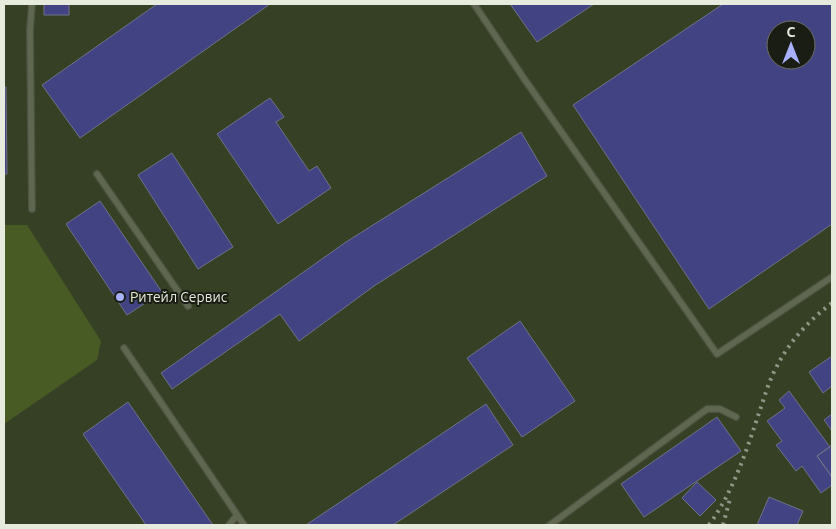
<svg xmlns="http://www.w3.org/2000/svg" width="836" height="529" font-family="Ubuntu,sans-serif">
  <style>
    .built { fill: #364024; fill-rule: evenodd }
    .green { fill: #495b24 }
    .building { fill: #414382; stroke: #6f7289; fill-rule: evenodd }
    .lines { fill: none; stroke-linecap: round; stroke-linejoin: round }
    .lane-casing { stroke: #4e5342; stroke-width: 8 }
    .lane { stroke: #5f6751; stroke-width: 5.5 }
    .rail { stroke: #919786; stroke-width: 4; stroke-dasharray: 2.5 5; stroke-linecap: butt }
    .poi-dot { fill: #a9b0fc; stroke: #1a1d14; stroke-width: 2 }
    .labels { text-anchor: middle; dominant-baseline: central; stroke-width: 4; stroke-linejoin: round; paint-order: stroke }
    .poi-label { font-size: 14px; fill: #e6ebde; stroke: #1a1d14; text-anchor: start }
  </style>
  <rect width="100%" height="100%" fill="#303723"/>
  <!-- built -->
  <path class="built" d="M 4,4 L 832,4 L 832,525 L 4,525 ZM 776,30 L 806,30 L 806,60 L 776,60 Z"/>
  <!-- green -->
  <path class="green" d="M 4,225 L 27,225 L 101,341 L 97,360 L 4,424 Z"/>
  <!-- building -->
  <path class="building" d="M 44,4 L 69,4 L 69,15 L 44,15 Z
    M 157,4 L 270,4 L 80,138 L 42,85 Z
    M 510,4 L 594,4 L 537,42 Z
    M 723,4 L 832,4 L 832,224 L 709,309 L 573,105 ZM 776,30 L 806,30 L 806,60 L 776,60 Z
    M 4,87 L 6,87 L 7,174 L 4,174 Z
    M 270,98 L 284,117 L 276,122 L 309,171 L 317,166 L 331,188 L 278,224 L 217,134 Z
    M 521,132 L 547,176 L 374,286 L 299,341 L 280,314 L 172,389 L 161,373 L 346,242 Z
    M 172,153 L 233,247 L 198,269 L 138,175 Z
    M 100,201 L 162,292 L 127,315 L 66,224 Z
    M 520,321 L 575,401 L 522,437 L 467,358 Z
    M 832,356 L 832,386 L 823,393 L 809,372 Z
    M 789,391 L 830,447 L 817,456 L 832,477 L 832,485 L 821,493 L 802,466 L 796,471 L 776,445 L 782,441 L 767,421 L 785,408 L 779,400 Z
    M 128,402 L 213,525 L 146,525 L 83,434 Z
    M 486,404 L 513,445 L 393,525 L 306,525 Z
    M 832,414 L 832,431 L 824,420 Z
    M 717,417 L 741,451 L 644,517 L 621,484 Z
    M 832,445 L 832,477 L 817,456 Z
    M 697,482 L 716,500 L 700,516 L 682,498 Z
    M 769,497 L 803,511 L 797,525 L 757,525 Z"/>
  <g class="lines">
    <!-- lane casing -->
    <g class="lane-casing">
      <path id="lane" d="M 32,4 L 30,29 L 32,209
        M 474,4 L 525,80 L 717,354 L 832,277
        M 97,174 L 188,306
        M 124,348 L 244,525
        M 229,525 L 237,515
        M 550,525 L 707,409 L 720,409 L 736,417"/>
    </g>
    <!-- lane -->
    <use href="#lane" class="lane"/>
    <!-- rail -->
    <path class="rail" d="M 709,525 C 733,492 746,452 759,413 C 764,399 768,383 775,370 C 788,343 808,321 832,303
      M 723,525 L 730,499"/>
  </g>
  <!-- markers -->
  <circle class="poi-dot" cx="120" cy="297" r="5"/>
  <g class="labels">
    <!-- poi labels -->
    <g class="poi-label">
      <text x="130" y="297">Ритейл Сервис</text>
    </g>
  </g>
  <!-- border -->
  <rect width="836" height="529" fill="none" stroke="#e6ebde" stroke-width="10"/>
  <!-- north arrow -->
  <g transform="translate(791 45)"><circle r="24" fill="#1a1d14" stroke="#6c6f65"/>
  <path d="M0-4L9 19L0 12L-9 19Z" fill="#a9b0fc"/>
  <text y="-8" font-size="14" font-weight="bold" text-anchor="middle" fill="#e6ebde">С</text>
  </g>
</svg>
